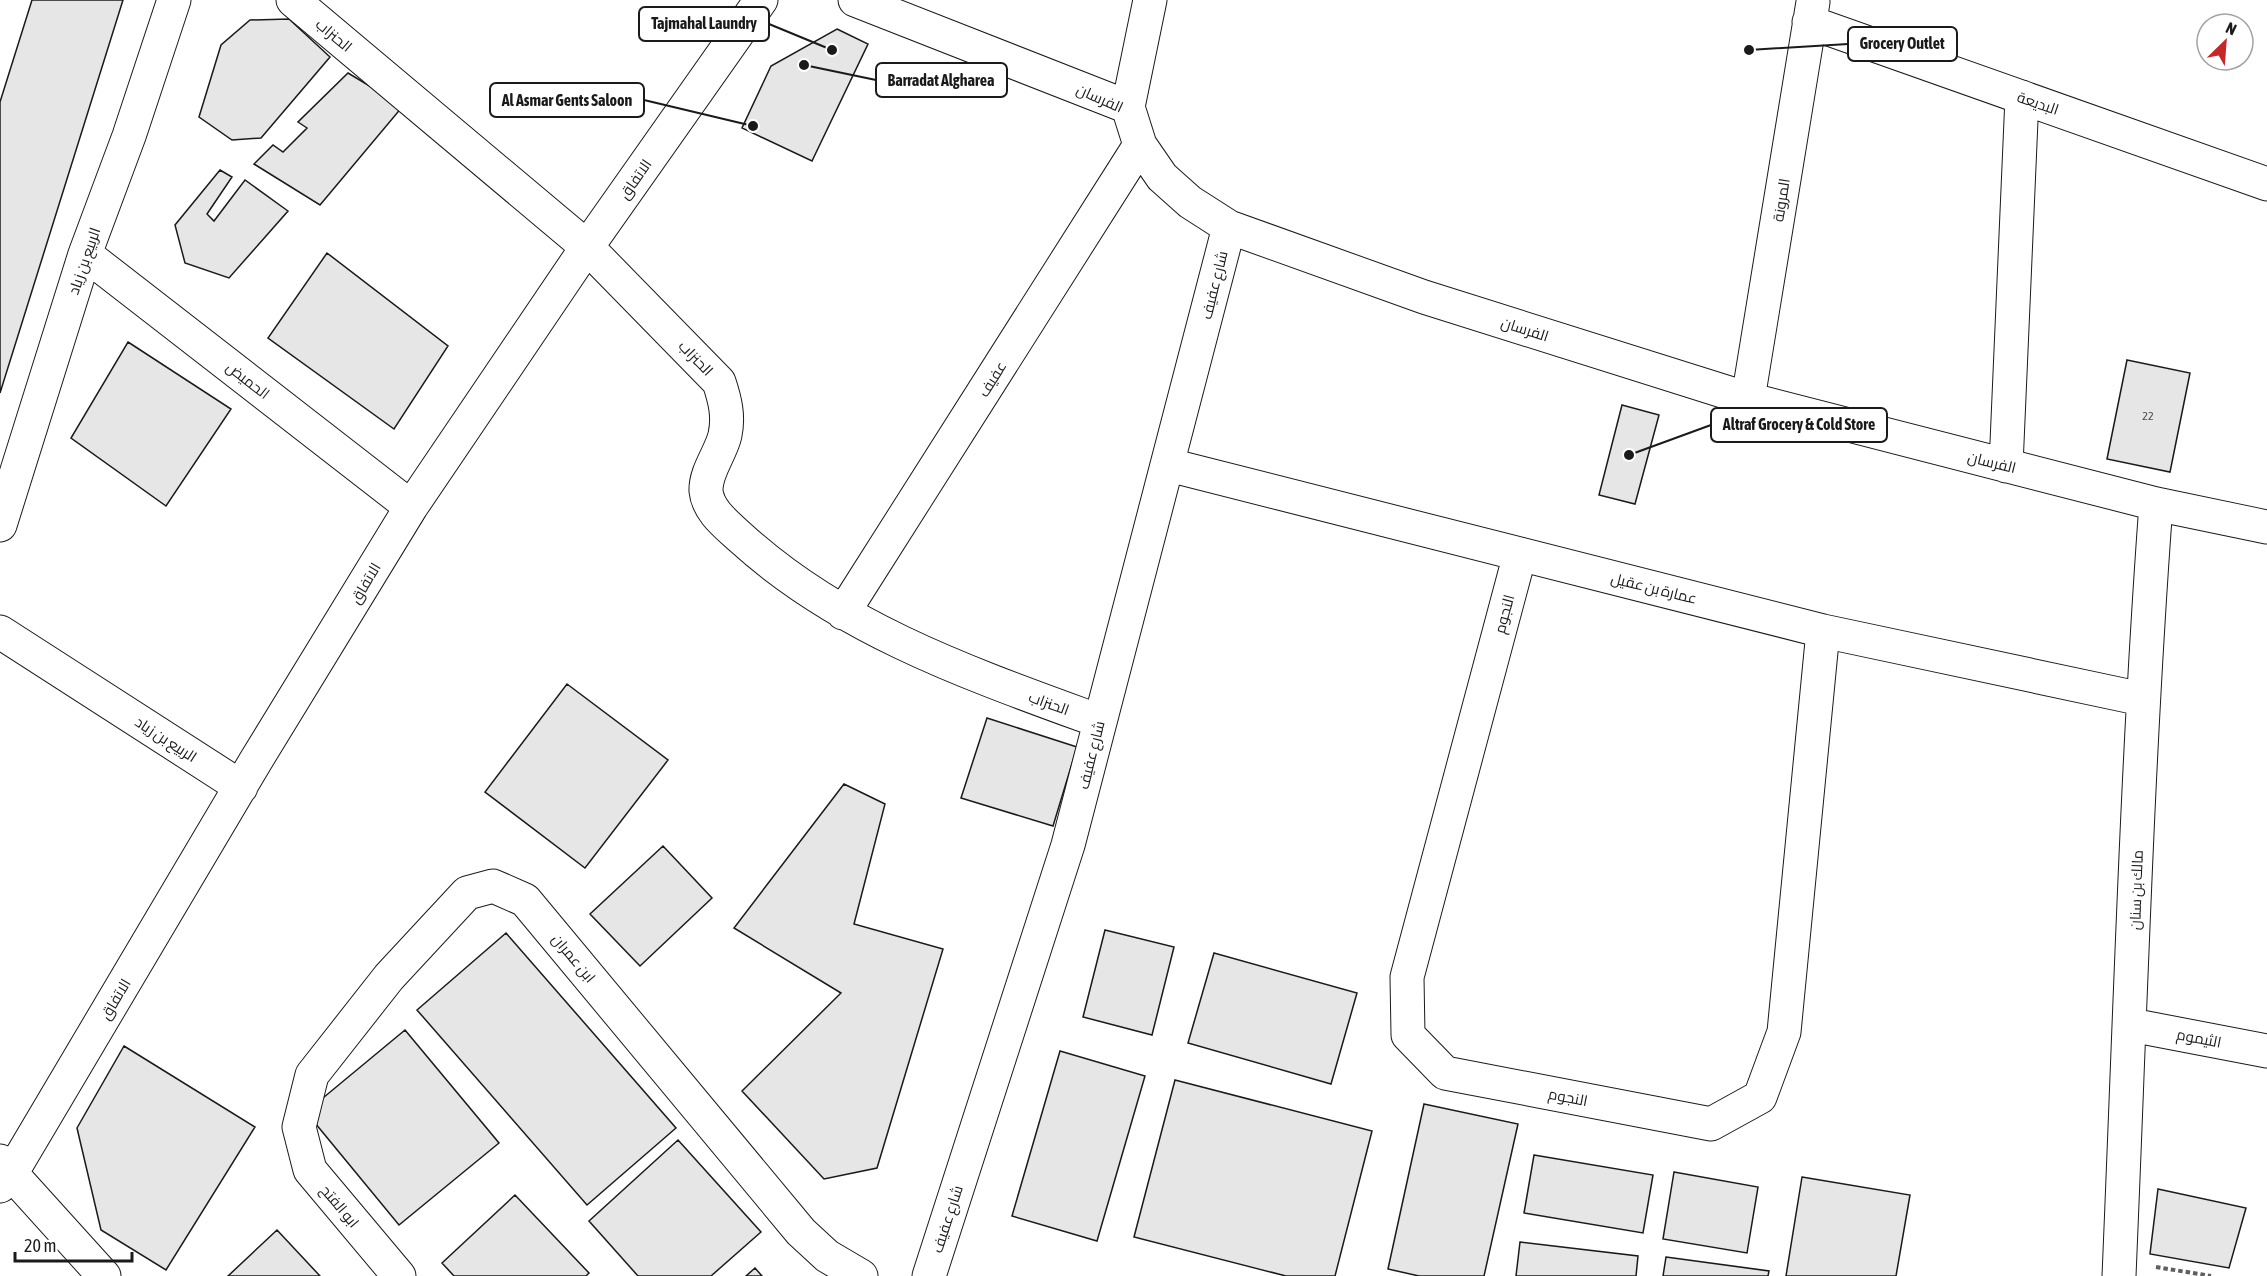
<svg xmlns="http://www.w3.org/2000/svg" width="2267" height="1276" font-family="'Asap Condensed',Cairo,sans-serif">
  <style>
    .building { fill: #e6e6e6; stroke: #1a1a1a; stroke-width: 1.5 }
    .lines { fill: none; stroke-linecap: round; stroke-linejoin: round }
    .minor-casing { stroke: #1a1a1a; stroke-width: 35 }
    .path { stroke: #5f5f5f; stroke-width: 4; stroke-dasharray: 4.5 3; stroke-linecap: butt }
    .minor { stroke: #fff; stroke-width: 33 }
    .labels { text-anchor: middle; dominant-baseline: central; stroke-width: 4.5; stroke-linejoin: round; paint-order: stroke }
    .number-label { font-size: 12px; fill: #4d4d4d }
    .street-label { font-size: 15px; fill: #1a1a1a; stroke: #fff }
    .leader { fill: none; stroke: #1a1a1a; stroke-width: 2 }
    .callout-dot { fill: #1a1a1a; stroke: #fff; stroke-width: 2 }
    .callout { fill: #fff; stroke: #1a1a1a; stroke-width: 2 }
    .callout-label { font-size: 16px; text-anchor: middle; font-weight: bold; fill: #1a1a1a }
  </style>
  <rect width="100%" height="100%" fill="#fff"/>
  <!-- building -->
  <path class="building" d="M 32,0 L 123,0 L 0,393 L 0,102 Z
    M 289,19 L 330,57 L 261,138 L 232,140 L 199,117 L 221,45 L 250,20 Z
    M 837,29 L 868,44 L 812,161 L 742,128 L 771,66 Z
    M 348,73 L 403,106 L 320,205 L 254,164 L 273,145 L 283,152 L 307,128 L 298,122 Z
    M 220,170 L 232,177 L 207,214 L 214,221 L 245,180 L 288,211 L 229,278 L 185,263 L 175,225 Z
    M 327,253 L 448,346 L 394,429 L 268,338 Z
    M 128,342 L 231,409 L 166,506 L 71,438 Z
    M 2127,360 L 2190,373 L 2170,472 L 2107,459 Z
    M 1622,405 L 1659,415 L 1635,504 L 1599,495 Z
    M 567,684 L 668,760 L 585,868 L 485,792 Z
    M 987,718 L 1077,747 L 1053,826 L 961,798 Z
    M 844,784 L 885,804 L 854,924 L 943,949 L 877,1168 L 824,1179 L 742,1091 L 841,993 L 734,928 Z
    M 663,846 L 712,898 L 640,966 L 590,914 Z
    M 1105,930 L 1174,947 L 1152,1035 L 1083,1017 Z
    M 506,933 L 676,1128 L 587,1205 L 417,1010 Z
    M 1214,953 L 1357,993 L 1331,1084 L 1188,1043 Z
    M 405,1030 L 499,1143 L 399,1225 L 306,1112 Z
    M 124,1046 L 255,1127 L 166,1270 L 101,1230 L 77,1128 Z
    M 1060,1051 L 1145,1076 L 1097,1241 L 1012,1216 Z
    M 1175,1080 L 1372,1131 L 1335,1276 L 1286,1276 L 1134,1237 Z
    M 1424,1104 L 1518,1124 L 1484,1276 L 1419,1276 L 1388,1269 Z
    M 678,1140 L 761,1232 L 711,1276 L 638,1276 L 589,1221 Z
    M 1534,1155 L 1653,1175 L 1643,1233 L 1524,1213 Z
    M 1674,1172 L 1758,1187 L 1747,1253 L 1663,1239 Z
    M 1802,1177 L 1910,1195 L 1896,1276 L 1786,1276 Z
    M 2158,1189 L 2246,1208 L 2229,1268 L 2150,1254 Z
    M 515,1195 L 589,1273 L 586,1276 L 454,1276 L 442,1263 Z
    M 277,1230 L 320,1276 L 228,1276 Z
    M 1520,1242 L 1638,1256 L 1636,1276 L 1516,1276 Z
    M 1666,1257 L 1769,1271 L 1768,1276 L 1663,1276 Z
    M 755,1268 L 762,1276 L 746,1276 Z"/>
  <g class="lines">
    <!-- minor casing -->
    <g class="minor-casing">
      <path id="minor" d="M 293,0 L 587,247 L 719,382 C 725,400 729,416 725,435 C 721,453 705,472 706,491 C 708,511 727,525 741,538 C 842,630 973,675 1099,721
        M 855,0 L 1128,107
        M 1150,0 L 1128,107 L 1140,145 L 1162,177 L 1190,202 L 1229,227 L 1424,297 L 1748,399 L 2156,504 L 2267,527
        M 1809,22 L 2267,184
        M 85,254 L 411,507
        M 1748,399 L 1813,2
        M 1169,465 L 1823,631 L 2142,699
        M 2006,466 L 2022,97
        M 0,525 L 85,254 L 129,136 L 174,0
        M 1520,554 L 1407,977 L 1408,1035 L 1445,1073 L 1711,1124 L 1760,1097 L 1784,1032 L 1823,631
        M 843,613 L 1140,145
        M 0,632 L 241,787
        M 2131,1025 L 2267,1051
        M 0,1161 L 104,1276
        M 0,1186 L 12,1172 L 255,762 L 411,507 L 587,247 L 761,0
        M 399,1276 L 310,1170 L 299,1127 L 312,1075 L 389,977 L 467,893 L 493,886 L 525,900 L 801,1232 L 827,1256 L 861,1276
        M 929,1276 L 1068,845 L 1229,227
        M 2119,1276 C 2130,1019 2137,761 2156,504"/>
    </g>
    <!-- path -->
    <path class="path" d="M 2156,1267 L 2211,1276"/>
    <!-- minor -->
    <use href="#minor" class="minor"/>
  </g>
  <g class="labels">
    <!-- number labels -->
    <g class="number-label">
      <text x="2148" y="416">22</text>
    </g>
    <!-- street labels -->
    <g class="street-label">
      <text transform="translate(334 35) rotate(40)">الحنزاب</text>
      <text transform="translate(1100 98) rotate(24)">الفرسان</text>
      <text transform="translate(2038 103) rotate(19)">البديعة</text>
      <text transform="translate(635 179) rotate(-55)">الاتفاق</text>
      <text transform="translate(1781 200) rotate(-81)">المرونة</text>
      <text transform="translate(84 261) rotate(-71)">الربيع بن زياد</text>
      <text transform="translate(1214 285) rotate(-76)">شارع عفيف</text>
      <text transform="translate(1525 329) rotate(18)">الفرسان</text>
      <text transform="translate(696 358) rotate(46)">الحنزاب</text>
      <text transform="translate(992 379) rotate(-58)">عفيف</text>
      <text transform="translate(248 380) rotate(38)">الحميض</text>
      <text transform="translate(1992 462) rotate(14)">الفرسان</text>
      <text transform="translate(365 583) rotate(-59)">الاتفاق</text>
      <text transform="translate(1654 588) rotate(14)">عمارة بن عقيل</text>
      <text transform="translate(1504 614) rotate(-75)">النجوم</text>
      <text transform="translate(1049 703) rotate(20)">الحنزاب</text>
      <text transform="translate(166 739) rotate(33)">الربيع بن زياد</text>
      <text transform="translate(1091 755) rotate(-76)">شارع عفيف</text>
      <text transform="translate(2136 890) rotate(-88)">مالك بن سنان</text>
      <text transform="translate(574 958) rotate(50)">ابن عمران</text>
      <text transform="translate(115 999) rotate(-59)">الاتفاق</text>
      <text transform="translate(2199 1038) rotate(11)">الثيموم</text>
      <text transform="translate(1568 1097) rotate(11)">النجوم</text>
      <text transform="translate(340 1206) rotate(50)">ابو الفتح</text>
      <text transform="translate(947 1219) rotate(-72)">شارع عفيف</text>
    </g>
  </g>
  <!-- callouts -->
  <path class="leader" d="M832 50L769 24M1749 50L1848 44M804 65L876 80M753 126L644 100M1629 455L1711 425"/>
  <g class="callout-dot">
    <circle cx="832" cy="50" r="6"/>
    <circle cx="1749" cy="50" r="6"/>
    <circle cx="804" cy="65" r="6"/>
    <circle cx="753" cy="126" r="6"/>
    <circle cx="1629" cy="455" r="6"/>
  </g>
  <g class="callout">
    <rect x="639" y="7" width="130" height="34" rx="6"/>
    <rect x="1848" y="27" width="109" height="34" rx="6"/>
    <rect x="876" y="63" width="131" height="34" rx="6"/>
    <rect x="490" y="83" width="154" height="34" rx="6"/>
    <rect x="1711" y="408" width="176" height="34" rx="6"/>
  </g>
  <g class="callout-label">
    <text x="704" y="29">Tajmahal Laundry</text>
    <text x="1902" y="49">Grocery Outlet</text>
    <text x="941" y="86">Barradat Algharea</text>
    <text x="567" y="106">Al Asmar Gents Saloon</text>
    <text x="1799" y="430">Altraf Grocery &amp; Cold Store</text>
  </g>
  <!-- north arrow -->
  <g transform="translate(2225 42) rotate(25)"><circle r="28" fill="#ffffff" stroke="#a3a3a3" stroke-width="1.5"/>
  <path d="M0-4.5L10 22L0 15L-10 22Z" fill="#c62828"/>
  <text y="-9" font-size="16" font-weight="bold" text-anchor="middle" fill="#1a1a1a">N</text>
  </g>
  <!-- scale -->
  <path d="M15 1252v9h117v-9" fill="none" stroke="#1a1a1a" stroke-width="3"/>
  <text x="24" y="1252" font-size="18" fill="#1a1a1a" stroke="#ffffff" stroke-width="4.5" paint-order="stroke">20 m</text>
</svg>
